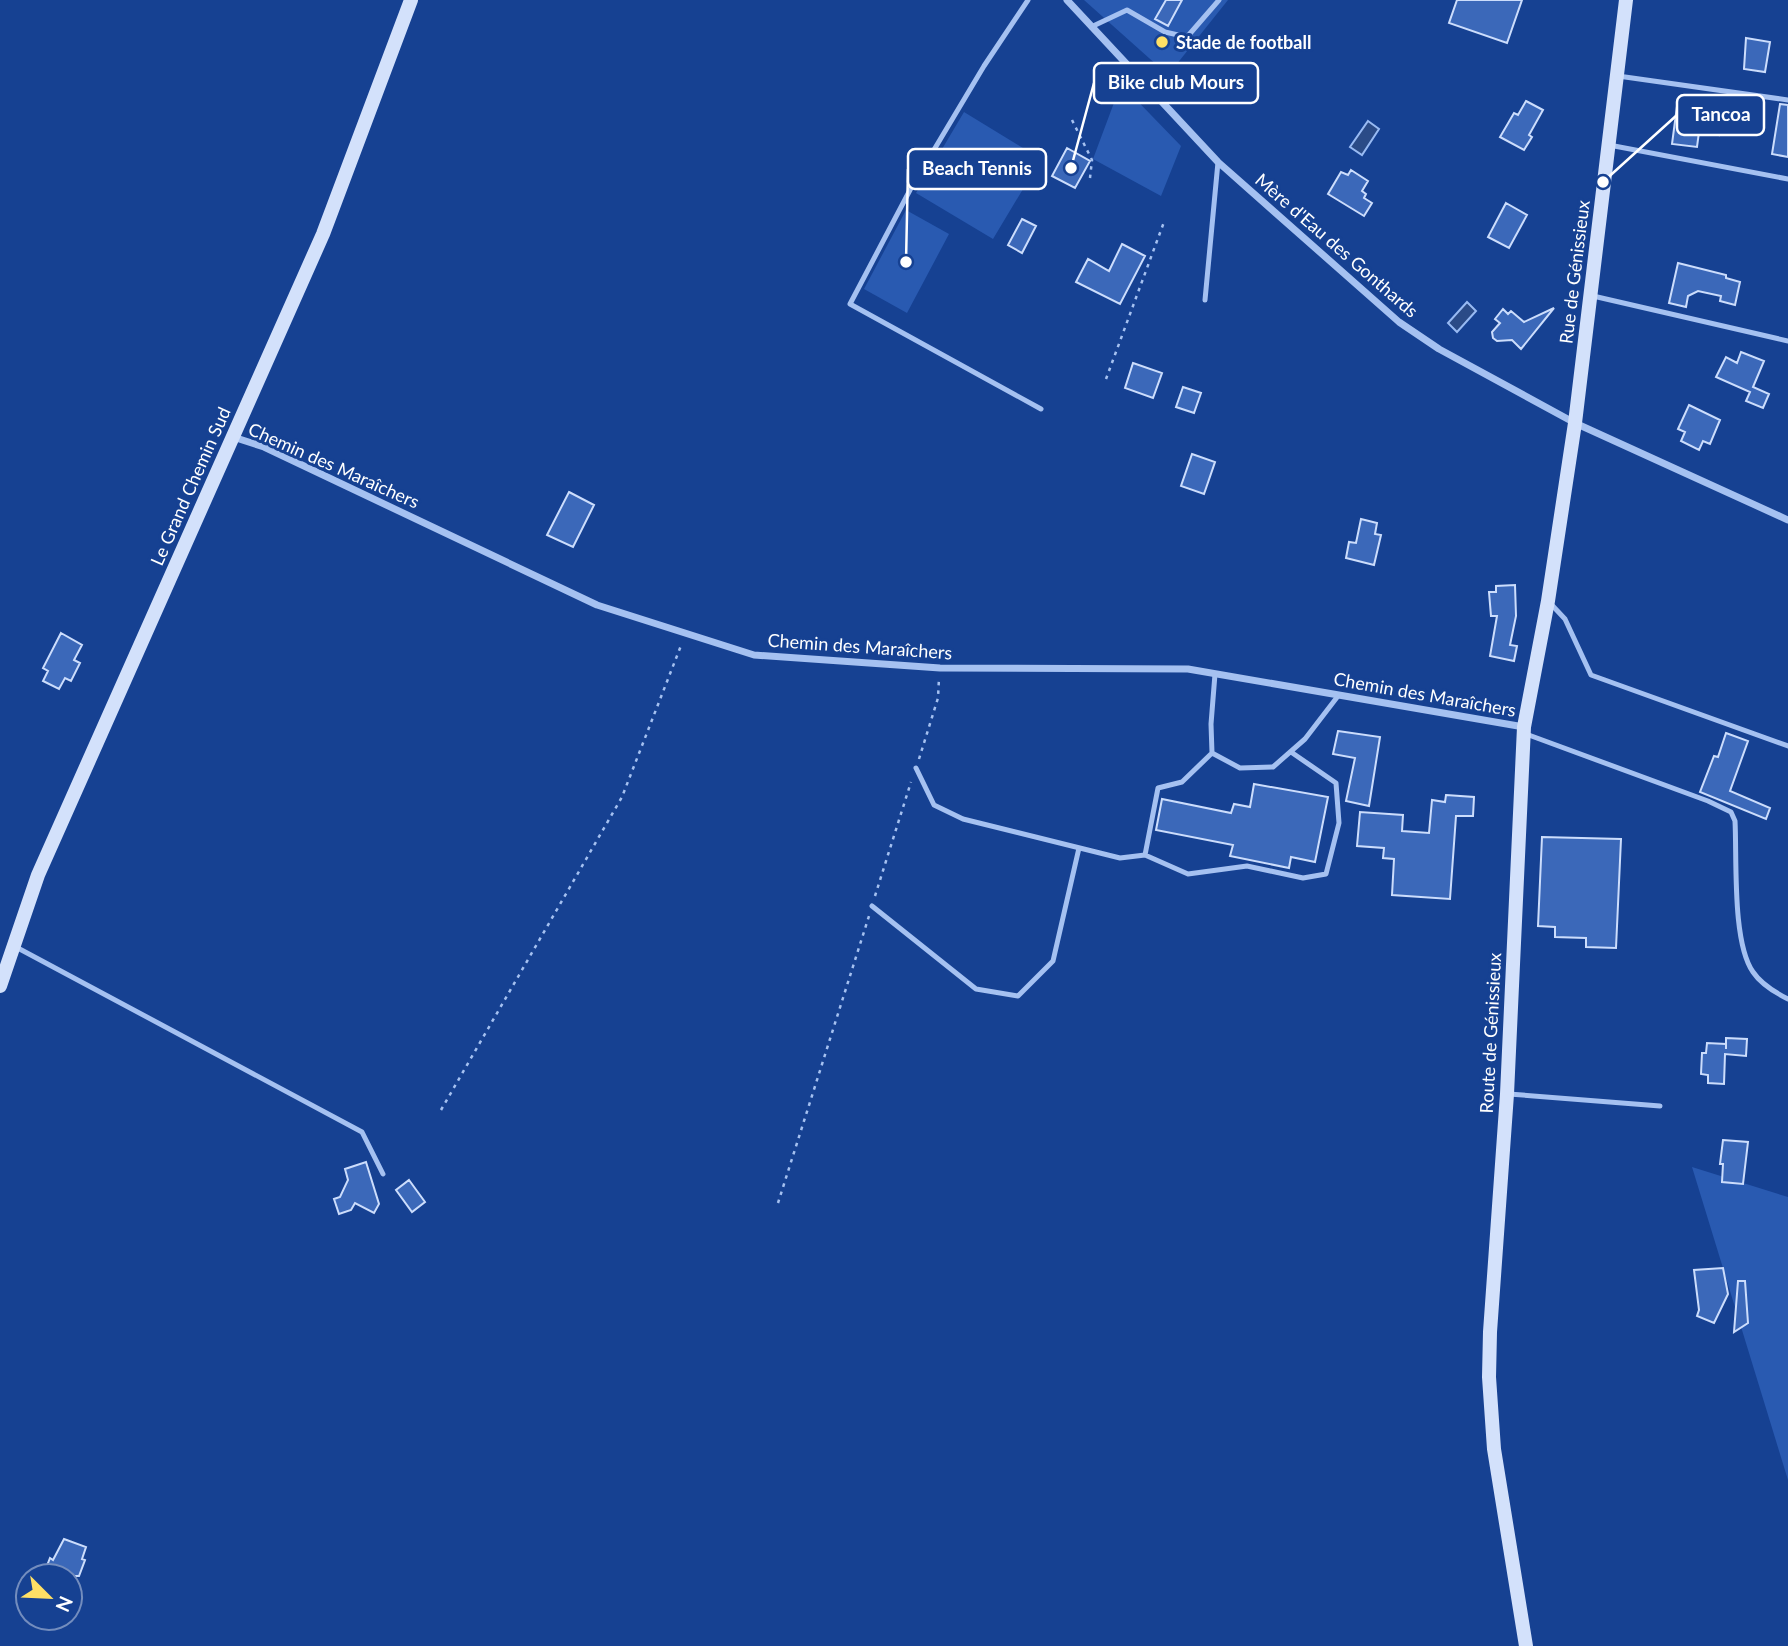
<svg xmlns="http://www.w3.org/2000/svg" width="1788" height="1646" font-family="Lato,sans-serif">
  <style>
    .green { fill: #295ab1 }
    .water { fill: #2b4b87; stroke: #98baf3; stroke-width: 2 }
    .building { fill: #3b68b9; stroke: #ccddfc; stroke-width: 2 }
    .lines { fill: none; stroke-linecap: round; stroke-linejoin: round }
    .path { stroke: #a5c1f1; stroke-width: 2.5; stroke-dasharray: 3.5 5; stroke-linecap: butt }
    .lane { stroke: #a5c1f1; stroke-width: 5 }
    .street { stroke: #a5c1f1; stroke-width: 7 }
    .secondary { stroke: #d3e1fb; stroke-width: 14 }
    .poi-dot { fill: #ffe065; stroke: #164192; stroke-width: 2.5 }
    .labels { text-anchor: middle; dominant-baseline: central; stroke-width: 6; stroke-linejoin: round; paint-order: stroke }
    .poi-label { font-size: 18px; font-weight: bold; fill: #fff; stroke: #164192; text-anchor: start }
    .street-label { font-size: 18px; fill: #fff; stroke: #164192 }
    .leader { fill: none; stroke: #fff; stroke-width: 2.5 }
    .callout-dot { fill: #fff; stroke: #164192; stroke-width: 2.5 }
    .callout { fill: #164192; stroke: #fff; stroke-width: 2.5 }
    .callout-label { font-size: 19px; text-anchor: middle; font-weight: bold; fill: #fff }
  </style>
  <rect width="100%" height="100%" fill="#164192"/>
  <!-- green -->
  <path class="green" d="M 1084,0 L 1228,0 L 1168,75 Z
    M 1121,84 L 1181,146 L 1161,196 L 1093,159 Z
    M 964,112 L 1041,159 L 993,239 L 916,193 Z
    M 906,210 L 949,234 L 907,313 L 864,289 Z
    M 1692,1167 L 1788,1197 L 1788,1480 Z"/>
  <!-- water -->
  <path class="water" d="M 1368,121 L 1379,129 L 1362,155 L 1350,147 Z
    M 1467,302 L 1476,311 L 1457,332 L 1448,323 Z"/>
  <!-- building -->
  <path class="building" d="M 1166,0 L 1182,0 L 1168,26 L 1155,19 Z
    M 1457,0 L 1522,0 L 1507,43 L 1449,23 Z
    M 1746,38 L 1770,42 L 1765,72 L 1744,69 Z
    M 1526,101 L 1543,110 L 1529,135 L 1532,137 L 1524,150 L 1500,137 L 1514,113 L 1518,115 Z
    M 1780,104 L 1788,105 L 1788,157 L 1772,154 Z
    M 1677,106 L 1702,109 L 1701,116 L 1721,119 L 1719,135 L 1699,132 L 1697,147 L 1672,144 Z
    M 1067,148 L 1090,161 L 1075,188 L 1052,176 Z
    M 1351,170 L 1368,181 L 1362,191 L 1366,194 L 1364,198 L 1372,203 L 1364,216 L 1328,194 L 1341,172 L 1348,175 Z
    M 1506,203 L 1527,215 L 1509,248 L 1488,237 Z
    M 1022,219 L 1036,226 L 1022,253 L 1008,245 Z
    M 1122,244 L 1145,256 L 1120,304 L 1076,282 L 1088,259 L 1109,271 Z
    M 1678,263 L 1726,275 L 1726,278 L 1740,282 L 1735,305 L 1720,301 L 1721,296 L 1698,291 L 1688,296 L 1686,307 L 1669,303 Z
    M 1554,308 L 1521,349 L 1512,340 L 1497,341 L 1493,338 L 1492,332 L 1500,323 L 1495,319 L 1503,309 L 1508,314 L 1511,311 L 1524,322 Z
    M 1741,352 L 1764,361 L 1753,387 L 1769,394 L 1763,408 L 1746,401 L 1750,392 L 1716,377 L 1726,357 L 1737,363 Z
    M 1133,363 L 1162,373 L 1153,398 L 1125,388 Z
    M 1183,387 L 1201,393 L 1194,413 L 1176,407 Z
    M 1689,405 L 1720,420 L 1710,444 L 1703,441 L 1699,450 L 1681,441 L 1685,432 L 1678,429 Z
    M 1192,454 L 1215,462 L 1204,494 L 1181,486 Z
    M 569,492 L 594,505 L 573,547 L 547,535 Z
    M 1361,519 L 1377,523 L 1375,534 L 1381,535 L 1374,565 L 1346,558 L 1349,542 L 1356,543 Z
    M 1515,585 L 1516,616 L 1510,645 L 1517,646 L 1514,661 L 1490,656 L 1497,616 L 1491,616 L 1489,592 L 1496,592 L 1496,586 Z
    M 61,633 L 82,645 L 74,660 L 80,663 L 71,681 L 65,678 L 59,689 L 43,681 L 48,671 L 43,668 Z
    M 1338,731 L 1380,737 L 1369,806 L 1346,801 L 1355,758 L 1333,754 Z
    M 1726,733 L 1748,741 L 1730,791 L 1770,808 L 1766,819 L 1700,792 L 1714,756 L 1718,757 Z
    M 1254,784 L 1328,797 L 1315,862 L 1291,857 L 1289,868 L 1230,856 L 1233,845 L 1156,830 L 1162,799 L 1231,813 L 1234,804 L 1250,807 Z
    M 1446,795 L 1474,797 L 1473,816 L 1456,816 L 1450,899 L 1392,895 L 1394,859 L 1383,858 L 1384,848 L 1357,846 L 1360,812 L 1403,815 L 1402,831 L 1429,833 L 1432,800 L 1445,802 Z
    M 1542,837 L 1621,839 L 1616,948 L 1586,947 L 1586,938 L 1555,937 L 1555,927 L 1538,926 Z
    M 1726,1038 L 1747,1039 L 1746,1056 L 1725,1054 L 1724,1084 L 1708,1083 L 1708,1075 L 1701,1074 L 1702,1053 L 1706,1053 L 1707,1043 L 1726,1044 L 1726,1049 Z
    M 1723,1140 L 1748,1142 L 1743,1184 L 1722,1182 L 1723,1164 L 1720,1164 Z
    M 366,1162 L 379,1204 L 374,1213 L 355,1203 L 351,1210 L 339,1214 L 334,1199 L 340,1197 L 348,1180 L 345,1169 Z
    M 409,1180 L 425,1202 L 412,1212 L 396,1190 Z
    M 1723,1268 L 1728,1294 L 1714,1323 L 1697,1316 L 1699,1310 L 1694,1270 Z
    M 1738,1281 L 1745,1281 L 1748,1323 L 1734,1332 Z
    M 64,1539 L 86,1547 L 82,1559 L 85,1560 L 79,1576 L 43,1576 L 50,1558 L 53,1560 Z"/>
  <g class="lines">
    <!-- path -->
    <path class="path" d="M 1072,120 L 1092,160 L 1090,178
      M 1106,379 L 1164,222
      M 919,759 L 938,698 L 939,678
      M 875,896 L 911,782
      M 441,1110 L 622,797 L 682,643
      M 778,1203 L 869,916"/>
    <!-- lane -->
    <path class="lane" d="M 1028,0 L 984,66 L 910,190 L 850,304 L 1041,409
      M 1091,27 L 1127,10 L 1165,32 L 1187,37 L 1219,0
      M 1618,76 L 1788,100
      M 1609,145 L 1788,179
      M 1593,296 L 1788,341
      M 1205,300 L 1218,162
      M 1550,603 L 1565,619 L 1591,675 L 1788,746
      M 1215,674 L 1211,724 L 1212,753 L 1240,768 L 1273,767 L 1305,739 L 1338,696
      M 1526,734 L 1708,801 L 1731,812 L 1735,821 C 1737,859 1732,942 1753,972 C 1761,984 1776,993 1788,999
      M 1212,753 L 1182,782 L 1158,788 L 1145,855 L 1188,874 L 1247,866 L 1303,878 L 1326,874 L 1339,823 L 1336,783 L 1291,752
      M 916,768 L 934,805 L 963,819 L 1120,858 L 1145,855
      M 872,906 L 976,989 L 1018,996 L 1053,961 L 1079,848
      M 14,946 L 362,1132 L 383,1174
      M 1509,1094 L 1660,1106"/>
    <!-- street -->
    <path class="street" d="M 1067,0 L 1218,162 L 1399,322 L 1439,349 L 1575,423 L 1788,520
      M 233,437 L 264,447 L 597,605 L 754,655 L 940,668 L 1188,669 L 1524,727"/>
    <!-- secondary -->
    <path class="secondary" d="M 0,986 L 38,875 L 323,234 L 411,0
      M 1526,1646 L 1494,1449 L 1489,1377 L 1490,1332 L 1507,1094 L 1524,727 L 1548,601 L 1575,423 L 1626,0"/>
  </g>
  <!-- markers -->
  <circle class="poi-dot" cx="1162" cy="42" r="7"/>
  <g class="labels">
    <!-- poi labels -->
    <g class="poi-label">
      <text x="1176" y="42">Stade de football</text>
    </g>
    <!-- street labels -->
    <g class="street-label">
      <text transform="translate(1337 245) rotate(41)">Mère d'Eau des Gonthards</text>
      <text transform="translate(1574 272) rotate(-83)">Rue de Génissieux</text>
      <text transform="translate(334 465) rotate(24)">Chemin des Maraîchers</text>
      <text transform="translate(190 486) rotate(-66)">Le Grand Chemin Sud</text>
      <text transform="translate(860 646) rotate(4)">Chemin des Maraîchers</text>
      <text transform="translate(1425 694) rotate(10)">Chemin des Maraîchers</text>
      <text transform="translate(1490 1033) rotate(-87)">Route de Génissieux</text>
    </g>
  </g>
  <!-- callouts -->
  <path class="leader" d="M1071 168L1094 83M1603 182L1677 115M906 262L908 169"/>
  <g class="callout-dot">
    <circle cx="1071" cy="168" r="7"/>
    <circle cx="1603" cy="182" r="7"/>
    <circle cx="906" cy="262" r="7"/>
  </g>
  <g class="callout">
    <rect x="1094" y="63" width="164" height="40" rx="7"/>
    <rect x="1677" y="95" width="87" height="40" rx="7"/>
    <rect x="908" y="149" width="138" height="40" rx="7"/>
  </g>
  <g class="callout-label">
    <text x="1176" y="89">Bike club Mours</text>
    <text x="1721" y="121">Tancoa</text>
    <text x="977" y="175">Beach Tennis</text>
  </g>
  <!-- north arrow -->
  <g transform="translate(49 1597) rotate(114)"><circle r="33" fill="#164192" stroke="#738dbe" stroke-width="2"/>
  <path d="M0-5L12 26L0 18L-12 26Z" fill="#ffe065"/>
  <text y="-10" font-size="19" font-weight="bold" text-anchor="middle" fill="#ffffff">N</text>
  </g>
</svg>
